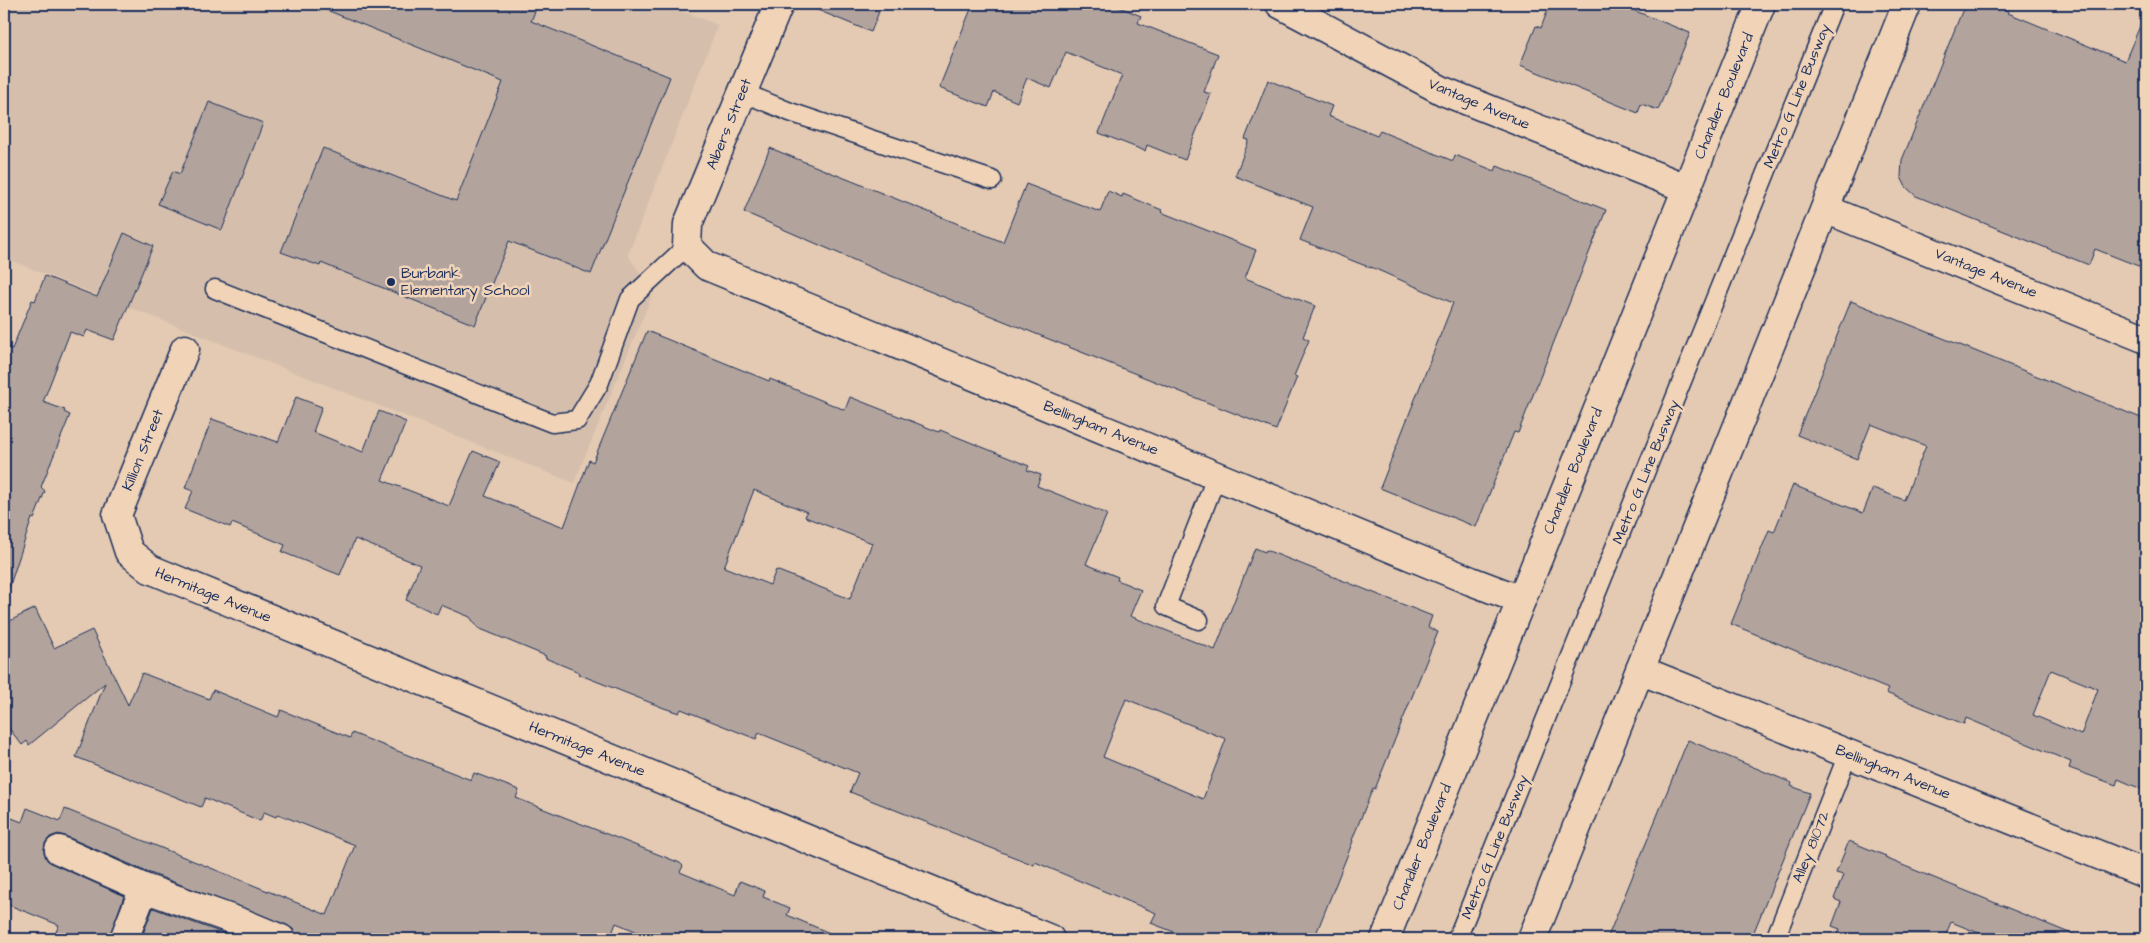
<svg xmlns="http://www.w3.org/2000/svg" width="2150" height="943" font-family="'Architects Daughter',sans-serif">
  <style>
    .built { fill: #d5bfac }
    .building { fill: #b2a49d; stroke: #1b2f5e; fill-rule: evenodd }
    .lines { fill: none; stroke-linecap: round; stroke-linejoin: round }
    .lane-casing { stroke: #1b2f5e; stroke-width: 21 }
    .street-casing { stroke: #1b2f5e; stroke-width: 31 }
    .secondary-casing { stroke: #1b2f5e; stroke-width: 31 }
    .lane { stroke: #f1d4b7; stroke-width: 18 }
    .street { stroke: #f1d4b7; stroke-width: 28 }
    .secondary { stroke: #f1d4b7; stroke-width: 28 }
    .poi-dot { fill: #1b2f5e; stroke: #f1d4b7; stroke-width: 2 }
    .labels { text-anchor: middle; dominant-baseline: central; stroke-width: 5; stroke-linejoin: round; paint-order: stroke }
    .street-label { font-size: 15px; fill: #1b2f5e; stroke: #f1d4b7 }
    .poi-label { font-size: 15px; fill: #1b2f5e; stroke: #f1d4b7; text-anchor: start }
  </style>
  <rect width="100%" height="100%" fill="#e4cab2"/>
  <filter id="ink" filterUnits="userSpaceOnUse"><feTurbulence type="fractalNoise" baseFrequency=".02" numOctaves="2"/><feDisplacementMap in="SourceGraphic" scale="10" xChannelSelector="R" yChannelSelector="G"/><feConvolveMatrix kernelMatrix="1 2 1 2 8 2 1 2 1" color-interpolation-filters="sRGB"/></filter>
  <g filter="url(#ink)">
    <!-- built -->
    <path class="built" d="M 4,4 L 664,4 L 718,25 L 628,255 L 653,293 L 574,483 L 4,258 Z"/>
    <!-- building -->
    <path class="building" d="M 312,4 L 538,4 L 531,21 L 670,77 L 591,274 L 509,241 L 475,325 L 321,263 L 320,266 L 281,252 L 323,148 L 456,201 L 503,82 Z
      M 803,4 L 882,4 L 871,32 Z
      M 973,4 L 1112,4 L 1141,16 L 1138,23 L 1218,54 L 1204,92 L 1211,94 L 1185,160 L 1147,145 L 1145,151 L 1099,133 L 1122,75 L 1066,52 L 1051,88 L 1027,78 L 1017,102 L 994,92 L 988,107 L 939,88 Z
      M 1550,4 L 1618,4 L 1690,33 L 1658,110 L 1641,104 L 1638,113 L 1520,65 L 1536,26 L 1541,28 Z
      M 1965,4 L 1990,4 L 2009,11 L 2008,13 L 2125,61 L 2146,12 L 2146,269 L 2095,249 L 2089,265 L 1916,196 L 1906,187 L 1901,177 L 1902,160 Z
      M 1268,80 L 1332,106 L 1328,116 L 1377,136 L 1380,131 L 1453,161 L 1455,155 L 1495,171 L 1497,166 L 1606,210 L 1518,433 L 1514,432 L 1476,527 L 1380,488 L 1453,303 L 1371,267 L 1371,268 L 1300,240 L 1313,207 L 1235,176 L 1249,140 L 1245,139 Z
      M 209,102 L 263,123 L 222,230 L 158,204 L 173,171 L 180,174 Z
      M 770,148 L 1003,242 L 1026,184 L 1100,212 L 1108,191 L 1122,197 L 1123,194 L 1162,210 L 1161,212 L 1256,250 L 1245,278 L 1315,306 L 1303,337 L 1309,340 L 1294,376 L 1297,377 L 1276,430 L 879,271 L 744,212 Z
      M 124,233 L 153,246 L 114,340 L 87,330 L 84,337 L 70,332 L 43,402 L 65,410 L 64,412 L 70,415 L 41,487 L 45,491 L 34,519 L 32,518 L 9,588 L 4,587 L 4,346 L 12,349 L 32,300 L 35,301 L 45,276 L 97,297 Z
      M 1851,301 L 2146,420 L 2146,791 L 2118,779 L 2116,785 L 2069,768 L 2071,762 L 1966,718 L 1964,724 L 1886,693 L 1888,689 L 1731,624 L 1769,530 L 1774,532 L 1793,485 L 1863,513 L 1873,488 L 1904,500 L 1926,446 L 1871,424 L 1857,459 L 1797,435 ZM 2051,670 L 2098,689 L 2081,735 L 2033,715 Z
      M 647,331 L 769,381 L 770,379 L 845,410 L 850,397 L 939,432 L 940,430 L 1029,466 L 1027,470 L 1041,475 L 1037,486 L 1107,514 L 1086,564 L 1118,577 L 1117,580 L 1141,590 L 1130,616 L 1215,650 L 1255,548 L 1265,552 L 1266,550 L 1432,616 L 1428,627 L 1438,632 L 1375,789 L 1373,788 L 1352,840 L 1353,841 L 1314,939 L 1192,939 L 1151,923 L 1156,913 L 1035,862 L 1034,865 L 850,792 L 858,773 L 759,733 L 756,739 L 681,709 L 679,713 L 664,708 L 578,674 L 579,672 L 545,658 L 546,656 L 478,628 L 470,617 L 441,605 L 437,614 L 406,600 L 420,565 L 355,539 L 340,575 L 282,552 L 285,545 L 232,523 L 230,527 L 185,509 L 193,491 L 185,488 L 212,419 L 278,442 L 296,397 L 322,407 L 313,432 L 363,452 L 379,411 L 406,422 L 382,480 L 449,506 L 473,451 L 500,462 L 485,496 L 564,527 L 589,460 L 593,462 ZM 754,490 L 807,512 L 805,517 L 872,543 L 850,599 L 776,570 L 770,585 L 724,567 ZM 1126,699 L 1226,739 L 1203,799 L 1103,757 Z
      M 35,608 L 54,648 L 92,630 L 128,705 L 142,673 L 209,699 L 213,690 L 278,717 L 281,710 L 350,738 L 352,733 L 471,780 L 474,773 L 519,790 L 516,798 L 680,863 L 683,866 L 680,872 L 735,895 L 740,881 L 765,891 L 763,897 L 790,908 L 787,915 L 844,939 L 655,939 L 616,923 L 610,939 L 296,939 L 294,930 L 287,925 L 150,873 L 65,836 L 58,834 L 50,837 L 45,843 L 44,852 L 47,860 L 53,864 L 124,896 L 109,939 L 53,939 L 59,925 L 4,903 L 4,815 L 22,822 L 27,808 L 60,821 L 65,809 L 327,915 L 355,845 L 278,814 L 276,817 L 264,812 L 260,821 L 205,798 L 201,807 L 76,757 L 105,683 L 29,745 L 27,741 L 22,745 L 4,722 L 4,624 Z
      M 1688,740 L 1792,783 L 1791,786 L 1810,793 L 1751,939 L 1607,939 Z
      M 1849,841 L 1886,856 L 1885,858 L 2084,939 L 1994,939 L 1951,922 L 1944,939 L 1836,939 L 1840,929 L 1832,926 L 1841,902 L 1834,899 L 1843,875 L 1836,873 Z
      M 153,908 L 225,934 L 225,939 L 141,939 Z"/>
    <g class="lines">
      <!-- lane casing -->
      <g class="lane-casing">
        <path id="lane" d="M 742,92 L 790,112 L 992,180
          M 215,289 L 552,423 L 577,420 L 599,384 L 630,299 L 687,246
          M 1199,620 L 1166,606 L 1217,475
          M 1457,939 L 1834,4
          M 1775,939 L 1848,754"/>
      </g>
      <!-- street casing -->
      <g class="street-casing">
        <path id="street" d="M 779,4 L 688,224 L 687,246 L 707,266 L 1471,581 L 1521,600
          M 1280,4 L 1443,91 L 1686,188
          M 1825,209 L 2146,339
          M 185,349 L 117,515 L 129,552 L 150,569 L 1050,939
          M 1640,670 L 2146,874
          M 59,850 L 144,888 L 124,939
          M 144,888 L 245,924 L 240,939
          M 245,924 L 281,939"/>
      </g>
      <!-- secondary casing -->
      <g class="secondary-casing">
        <path id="secondary" d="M 1385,939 L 1761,4
          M 1532,939 L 1907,4"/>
      </g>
      <!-- lane -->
      <use href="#lane" class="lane"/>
      <!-- street -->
      <use href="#street" class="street"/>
      <!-- secondary -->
      <use href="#secondary" class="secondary"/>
    </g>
  </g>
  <!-- markers -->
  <circle class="poi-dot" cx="391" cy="282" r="5"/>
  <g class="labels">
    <!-- street labels -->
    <g class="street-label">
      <text transform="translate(1724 96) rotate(-68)">Chandler Boulevard</text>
      <text transform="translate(1797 96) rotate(-68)">Metro G Line Busway</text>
      <text transform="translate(1479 104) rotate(23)">Vantage Avenue</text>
      <text transform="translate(729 124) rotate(-68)">Albers Street</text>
      <text transform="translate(1986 273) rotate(22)">Vantage Avenue</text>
      <text transform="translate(1101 428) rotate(22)">Bellingham Avenue</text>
      <text transform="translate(143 450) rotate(-68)">Killion Street</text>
      <text transform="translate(1573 471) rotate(-68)">Chandler Boulevard</text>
      <text transform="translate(1646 472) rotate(-68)">Metro G Line Busway</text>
      <text transform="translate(213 595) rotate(22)">Hermitage Avenue</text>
      <text transform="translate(587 749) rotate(22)">Hermitage Avenue</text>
      <text transform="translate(1893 772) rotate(22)">Bellingham Avenue</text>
      <text transform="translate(1422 847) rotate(-68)">Chandler Boulevard</text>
      <text transform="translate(1495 847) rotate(-68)">Metro G Line Busway</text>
      <text transform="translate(1811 847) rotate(-68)">Alley 81072</text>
    </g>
    <!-- poi labels -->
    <g class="poi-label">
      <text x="401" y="273">Burbank<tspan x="401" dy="17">Elementary School</tspan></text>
    </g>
  </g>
  <!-- margin -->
  <rect width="2150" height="943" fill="none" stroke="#f1d4b7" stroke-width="20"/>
  <rect x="10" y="10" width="2130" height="923" fill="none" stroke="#1b2f5e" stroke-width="2" filter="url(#ink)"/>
</svg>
